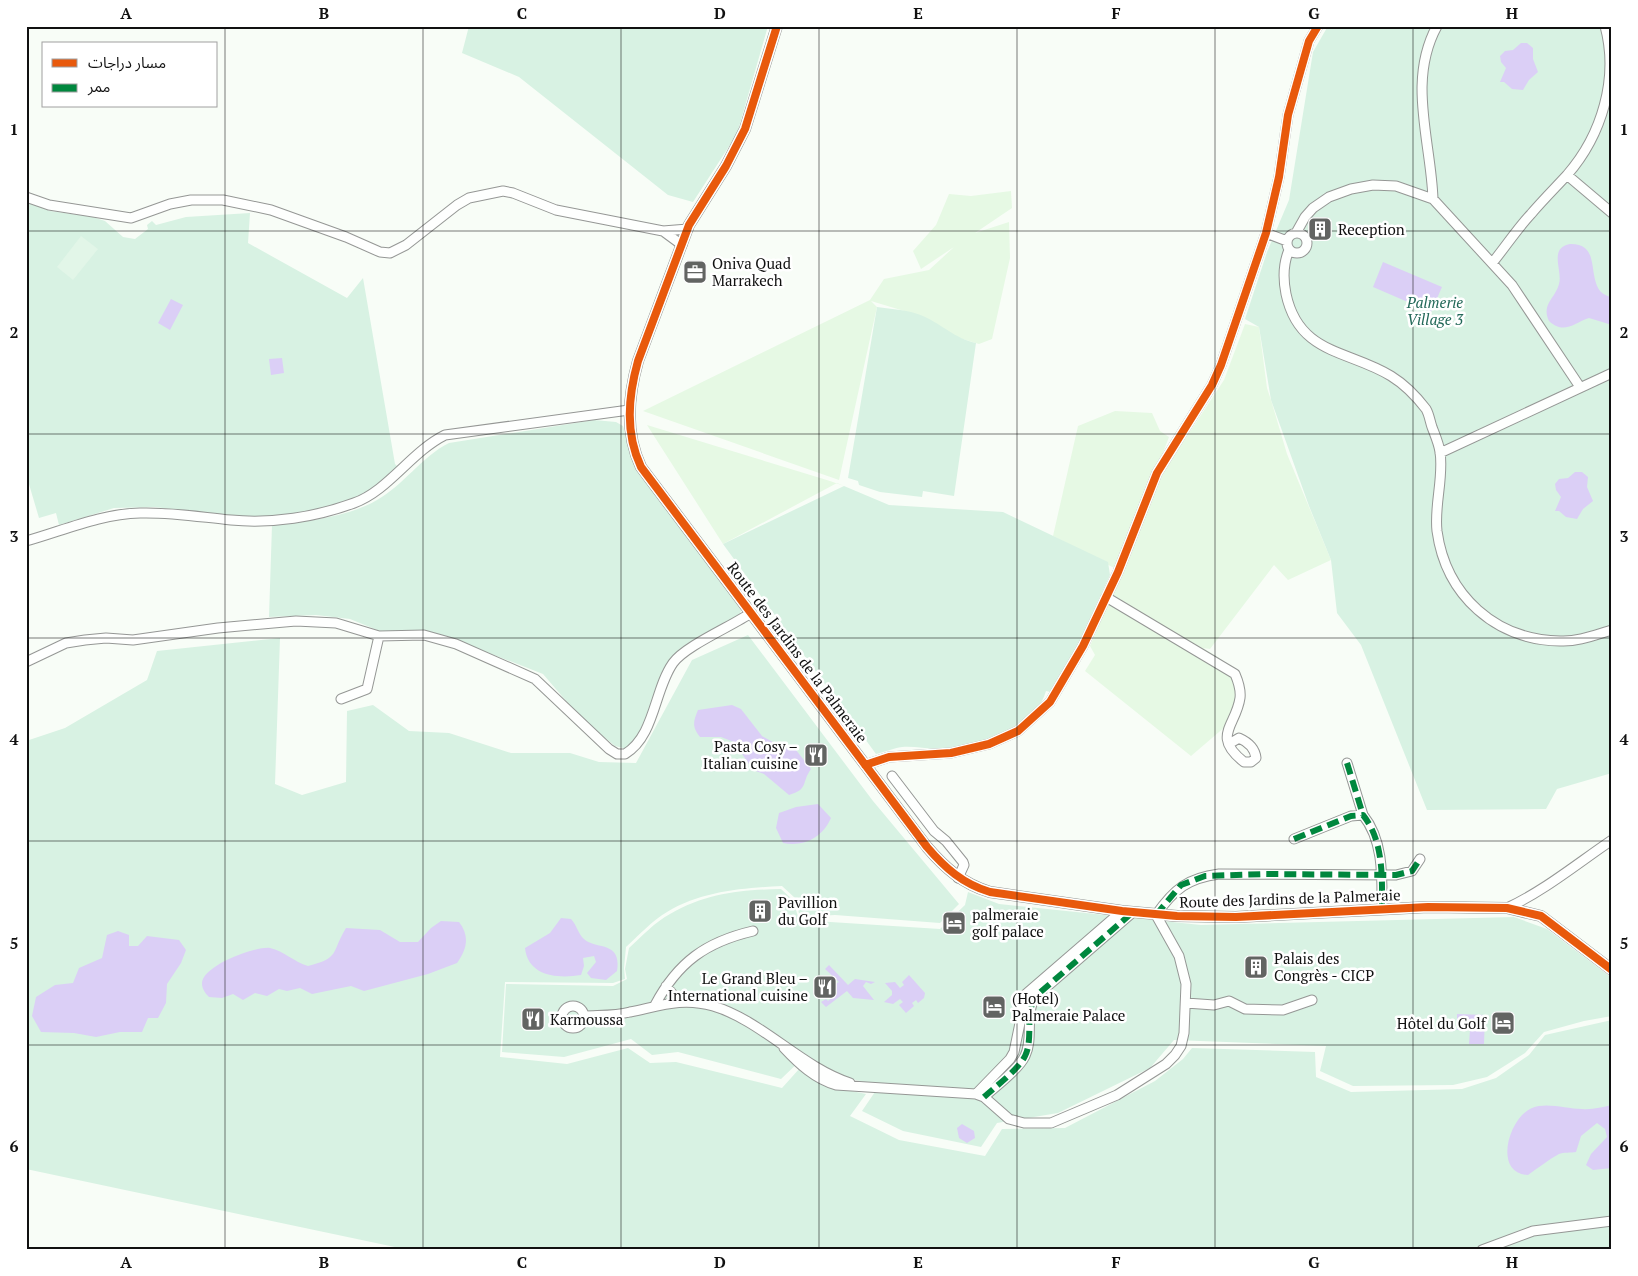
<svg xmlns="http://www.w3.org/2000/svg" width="1638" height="1276" font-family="'PT Serif','Noto Sans Arabic',serif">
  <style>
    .farmland { fill: #e6f9e4 }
    .green { fill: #d8f2e3 }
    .pitch { fill: #e2f6e8 }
    .water { fill: #dbcff6 }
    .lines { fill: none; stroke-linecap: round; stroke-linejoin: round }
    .minor-casing { stroke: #959795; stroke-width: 11 }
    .tertiary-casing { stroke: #959795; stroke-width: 12 }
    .minor { stroke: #fefffe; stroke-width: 9 }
    .tertiary { stroke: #fefffe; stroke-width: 10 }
    .quiet { stroke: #00873e; stroke-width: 6; stroke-dasharray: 12 6; stroke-linecap: butt }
    .cycleway-casing { stroke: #fff; stroke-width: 11 }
    .cycleway { stroke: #e8590c; stroke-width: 8 }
    .grid { fill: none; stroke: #111; stroke-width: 1; stroke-opacity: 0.55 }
    .labels { text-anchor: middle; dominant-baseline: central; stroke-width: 5; stroke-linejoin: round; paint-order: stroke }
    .poi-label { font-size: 15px; fill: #111; stroke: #fff; text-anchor: start }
    .park-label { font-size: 15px; font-style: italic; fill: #226858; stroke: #fff }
    .street-label { font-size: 15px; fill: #111; stroke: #fff }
    .neatline { fill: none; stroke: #111; stroke-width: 2 }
    .grid-label { font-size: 16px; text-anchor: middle; font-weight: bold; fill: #111 }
  </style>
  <rect width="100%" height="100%" fill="#f8fdf7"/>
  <!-- farmland -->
  <path class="farmland" d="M 1011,191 L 1012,208 L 975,233 L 1009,222 L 1010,258 L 992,339 L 979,344 L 956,337 L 924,317 L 871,301 L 877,307 L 839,480 L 643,411 L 870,300 L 884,279 L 929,270 L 954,247 L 921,269 L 913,251 L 936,225 L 949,194 L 971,196 Z
    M 1245,324 L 1259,327 L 1267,388 L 1271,400 L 1287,454 L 1331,560 L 1288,580 L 1274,565 L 1210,649 L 1203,648 L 1218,657 L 1233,670 L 1238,698 L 1226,726 L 1191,756 L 1085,671 L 1095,655 L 1090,646 L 1164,471 L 1224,380 Z
    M 1115,411 L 1152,413 L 1160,431 L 1169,437 L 1118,570 L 1053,536 L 1078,426 Z
    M 647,425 L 830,481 L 844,486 L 837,483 L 723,544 Z"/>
  <!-- green -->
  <path class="green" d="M 469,26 L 768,26 L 737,134 L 693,202 L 668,195 L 519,77 L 462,53 Z
    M 1328,26 L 1612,26 L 1612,773 L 1557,789 L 1546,809 L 1427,810 L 1361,645 L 1337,613 L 1331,560 L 1309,506 L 1271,400 L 1259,327 L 1245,319 L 1267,252 L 1289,200 L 1313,52 Z
    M 26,202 L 50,211 L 93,217 L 105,221 L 123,237 L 135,239 L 148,229 L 147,225 L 152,221 L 156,225 L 186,217 L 250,213 L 248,243 L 347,298 L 363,278 L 395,464 L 400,469 L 357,499 L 294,515 L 237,518 L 155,507 L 114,508 L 59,525 L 56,513 L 39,518 L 26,474 Z
    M 877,307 C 892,309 909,310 923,316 C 943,325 954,338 976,343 L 954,496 L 923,491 L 922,497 L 880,492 L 859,485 L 858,481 L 848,478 Z
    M 594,420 L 616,422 L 623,426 L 630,452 L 644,477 L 742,608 L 739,616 L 680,652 L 640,733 L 627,749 L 615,746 L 579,716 L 543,674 L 448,637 L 429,632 L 382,632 L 350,619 L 316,615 L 269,617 L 272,525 C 307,521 346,518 377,500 C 404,485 421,457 449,443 Z
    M 844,486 L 889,505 L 1003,512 L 1108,562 L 1110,575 L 1056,693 L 1046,691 C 1034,733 976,749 937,749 C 926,749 914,746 902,747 C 894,748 884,752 876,754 L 723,544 Z
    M 748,635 L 873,801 L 959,904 L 940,923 L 835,915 L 800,917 L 795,898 L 782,886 C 743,888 702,891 667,912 C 652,921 639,935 626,947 L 624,968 L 625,979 L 613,983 L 505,982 L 500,1057 L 567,1064 L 628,1048 L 650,1063 L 676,1062 L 782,1088 L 800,1068 L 823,1085 L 866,1094 L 850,1116 L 899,1140 L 985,1156 L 1002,1129 L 1065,1128 L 1155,1081 L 1183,1059 L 1192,1048 L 1315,1052 L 1316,1077 L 1351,1092 L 1462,1089 L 1496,1078 L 1529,1055 L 1545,1035 L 1612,1020 L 1612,1250 L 409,1250 L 26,1169 L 26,741 L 65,728 L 147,680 L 157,651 L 280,638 L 275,784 L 302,795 L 346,782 L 347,711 L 373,705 L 409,731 L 449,733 L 511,753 L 570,753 L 599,762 L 636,763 L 692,660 Z
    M 781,889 L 793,900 L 799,920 L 940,929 L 965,905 L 968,892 L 999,904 L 1201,925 L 1514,917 L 1547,929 L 1612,978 L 1612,1016 L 1584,1021 L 1544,1032 L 1525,1053 L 1487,1077 L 1453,1085 L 1353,1086 L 1320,1071 L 1326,1046 L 1174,1040 L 1150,1068 L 1058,1113 L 997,1123 L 981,1147 L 903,1131 L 862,1111 L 879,1086 L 829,1073 L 803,1058 L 781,1079 L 678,1052 L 652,1055 L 631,1039 L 564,1057 L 502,1052 L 506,984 L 613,986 L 627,979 L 625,969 L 629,948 C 641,937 655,922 670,914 C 707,893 740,890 781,889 Z"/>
  <!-- pitch -->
  <path class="pitch" d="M 81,236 L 98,249 L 73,280 L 57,267 Z"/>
  <!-- water -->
  <path class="water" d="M 1521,43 L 1527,43 L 1533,48 L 1533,59 L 1538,72 L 1529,80 L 1523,90 L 1512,89 L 1504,82 L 1500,82 L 1506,68 L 1501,62 L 1500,56 L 1505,51 L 1513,50 Z
    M 1570,244 C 1601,243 1587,276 1601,292 C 1604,295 1609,296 1612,298 L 1612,325 L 1589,318 C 1574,323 1564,335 1549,321 C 1541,304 1555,299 1559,284 C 1563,271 1548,248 1570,244 Z
    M 1383,262 L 1442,287 L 1431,312 L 1373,287 Z
    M 171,299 L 183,305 L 170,330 L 158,323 Z
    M 282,358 L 284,373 L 271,375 L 269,359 Z
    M 1575,472 L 1582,472 L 1588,477 L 1587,487 L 1593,501 L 1583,509 L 1577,519 L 1566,517 L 1559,511 L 1555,511 L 1561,497 L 1556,490 L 1555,484 L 1559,479 L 1568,478 Z
    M 732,705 L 741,709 L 762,736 L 785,749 L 792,745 L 811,769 C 801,783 809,789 789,795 L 764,774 L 753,770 L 734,742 L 721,737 L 700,737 C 692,727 693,722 698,710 Z
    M 818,804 L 831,818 C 822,838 804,847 783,843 L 776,828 L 779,813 L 796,807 Z
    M 561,918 L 571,919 C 577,925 578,934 584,939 C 595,950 622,940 617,971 L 606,980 L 591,978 L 587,973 L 596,962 L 594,956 L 583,958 L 584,966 L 581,975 C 557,979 528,976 525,948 L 550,933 Z
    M 441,921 L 459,922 C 470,936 467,949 457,963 L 428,974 L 364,991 L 351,986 L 312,994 L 300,988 L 287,991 L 279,989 L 267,996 L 255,993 L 243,1000 L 233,994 L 222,998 L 209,997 C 206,994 202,989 202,984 C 201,966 255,946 270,948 C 284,951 294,962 308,966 C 340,958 331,953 346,928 L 380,930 L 400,942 L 418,942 L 431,928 Z
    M 118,931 L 129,935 L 129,946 L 138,946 L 147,936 L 179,940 L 186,950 L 181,963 L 167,984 L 166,1003 L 158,1018 L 148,1018 L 142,1032 L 120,1032 L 96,1037 L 74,1033 L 41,1032 L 32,1016 L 36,997 L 55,985 L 73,983 L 79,968 L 102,958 L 107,935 Z
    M 829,965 L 848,985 L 855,979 L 875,982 L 871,984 L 866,982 L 863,986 L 874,1000 L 853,998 L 847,991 L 826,1007 L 821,1002 L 826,999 L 828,1001 L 837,993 L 831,986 L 839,982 L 825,969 Z
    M 909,975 L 925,993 L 924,998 L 918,1003 L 916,1000 L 912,1003 L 914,1006 L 906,1013 L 899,1005 L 903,1002 L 900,999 L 893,1004 L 884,1002 L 892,995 L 892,991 L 885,983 L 895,982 L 900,988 L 904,985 L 902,982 Z
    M 1457,1014 L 1485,1015 L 1484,1044 L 1469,1044 L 1470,1030 L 1457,1030 Z
    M 1612,1105 L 1612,1168 L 1593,1170 L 1586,1165 L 1591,1154 L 1607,1137 L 1605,1129 L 1597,1123 L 1581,1136 L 1576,1152 C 1571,1153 1563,1152 1559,1154 C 1548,1160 1538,1168 1528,1175 C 1493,1174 1508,1118 1532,1108 C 1547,1102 1566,1109 1582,1109 C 1592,1110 1602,1107 1612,1105 Z
    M 962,1124 L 974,1131 L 975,1138 L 967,1143 L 959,1138 L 957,1128 Z"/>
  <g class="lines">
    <!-- minor casing -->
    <g class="minor-casing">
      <path id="minor" d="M 1567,175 L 1612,213
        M 26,197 L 49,205 L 131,218 L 170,204 L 191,200 L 223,200 L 271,210 L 346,237 L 380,252 L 390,253 L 406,245 L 457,205 L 469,198 L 503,191 L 513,193 L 556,210 L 663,231 L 688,229
        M 1433,199 C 1431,141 1407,81 1437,26
        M 663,231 L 682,245
        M1287 243a10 10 0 1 1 20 0a10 10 0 1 1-20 0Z
        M 1266,233 L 1287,241
        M 1296,233 L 1305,217 L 1313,208 L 1329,197 L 1351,189 L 1373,185 L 1396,186 L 1433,199 L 1512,285 L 1580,387
        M 1289,250 C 1283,264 1283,279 1286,294 C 1299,355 1349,350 1391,376 C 1404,384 1416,396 1426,409 C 1429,414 1430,421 1432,427 C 1435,435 1439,444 1440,452 C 1444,477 1434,505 1437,531 C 1446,596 1496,640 1560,641 C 1578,642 1595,635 1612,630
        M 1493,262 C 1506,246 1517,229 1531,214 C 1542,201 1555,188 1567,175 C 1602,135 1619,78 1605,26
        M 1440,453 L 1612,373
        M 26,541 C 65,530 100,514 140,513 C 171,512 200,517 231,520 C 272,524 316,517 354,503 C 388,491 411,452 445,435 L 629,410
        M 1106,597 L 1235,674 C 1238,681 1241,690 1240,698 C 1236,726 1211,736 1244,762 L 1251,762 L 1256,758 C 1255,748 1248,742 1239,738 L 1229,744
        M 26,662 L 66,643 L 85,640 L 106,638 L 133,640 L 218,628 L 296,621 L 336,623 L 379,636 L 424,635 L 456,644 L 535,679 L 609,749 L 617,754 L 625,754 C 655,736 654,690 673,663 C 685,646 732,626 751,613
        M 341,699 L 367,689 L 379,636
        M 1347,763 L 1363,815
        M 865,765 L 889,757 L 951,753 L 989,744 L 1018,731 L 1050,702 L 1083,646 L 1118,572 L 1157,473 L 1212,385 L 1221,365 L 1266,233 L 1279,177 L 1288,115 L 1309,41 L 1318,26
        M 892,776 L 934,831 L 946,841 L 963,862 L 964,865 L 958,878
        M 1294,839 L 1351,816 L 1363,815 C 1384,841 1382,878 1382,909
        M 1507,908 C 1544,891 1578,863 1612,840
        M 666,986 L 679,1002
        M 1186,1003 L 1214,1005 L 1229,1001 L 1245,1009 L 1283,1010 L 1312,1000
        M 655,1005 C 678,962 706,942 753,931
        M562 1017a11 11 0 1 1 22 0a11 11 0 1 1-22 0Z
        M 584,1016 C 600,1015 615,1016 630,1012 C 660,1006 682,997 713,1006 C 761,1020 801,1067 850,1083
        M 784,1048 C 799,1064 815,1079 836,1085 L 976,1094 L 984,1097 L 1009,1119 L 1024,1123 L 1051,1123 L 1117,1095 L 1166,1064 L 1175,1055 L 1181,1046 L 1184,1033 L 1186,984 L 1179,956 L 1156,915 C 1174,889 1188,878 1219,874 L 1396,875 L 1412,871 L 1420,859
        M 976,1094 L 1010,1059 L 1014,1052 L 1026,994 L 1122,911
        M 984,1097 C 995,1087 1019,1069 1025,1056 C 1034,1038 1024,1013 1036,996 L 1133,912
        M 1482,1250 L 1533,1231 L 1612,1221"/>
    </g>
    <!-- tertiary casing -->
    <g class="tertiary-casing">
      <path id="tertiary" d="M 777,26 L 745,129 L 726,166 L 689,225 L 638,361 C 628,397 625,433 641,467 L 927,847 C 945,868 963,884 990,892 L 1122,911 L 1177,916 L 1236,917 L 1428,907 L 1507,908 L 1541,916 L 1612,970"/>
    </g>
    <!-- minor -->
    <use href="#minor" class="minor"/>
    <!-- tertiary -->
    <use href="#tertiary" class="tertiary"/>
    <!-- quiet -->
    <path class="quiet" d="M 1347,763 L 1363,815
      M 1294,839 L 1351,816 L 1363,815 C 1384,841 1382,878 1382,909
      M 1156,915 L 1181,885 L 1205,876 L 1265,874 L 1396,875 L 1412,871 L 1420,859
      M 984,1097 C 995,1087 1019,1069 1025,1056 C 1034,1038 1024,1013 1036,996 L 1133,912"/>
    <!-- cycleway casing -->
    <g class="cycleway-casing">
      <path id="cycleway" d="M 777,26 L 745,129 L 726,166 L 689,225 L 638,361 C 628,397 625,433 641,467 L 927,847 C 945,868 963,884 990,892 L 1122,911 L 1177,916 L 1236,917 L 1428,907 L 1507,908 L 1541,916 L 1612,970
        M 865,765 L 889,757 L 951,753 L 989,744 L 1018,731 L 1050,702 L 1083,646 L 1118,572 L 1157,473 L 1212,385 L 1221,365 L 1266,233 L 1279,177 L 1288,115 L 1309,41 L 1318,26"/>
    </g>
    <!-- cycleway -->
    <use href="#cycleway" class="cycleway"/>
  </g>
  <!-- grid -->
  <path class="grid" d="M 225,26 L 225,1250M 423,26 L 423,1250M 621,26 L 621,1250M 819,26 L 819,1250M 1017,26 L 1017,1250M 1215,26 L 1215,1250M 1413,26 L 1413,1250M 26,231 L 1612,231M 26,434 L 1612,434M 26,638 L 1612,638M 26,841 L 1612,841M 26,1045 L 1612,1045"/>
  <!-- icons -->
  <defs>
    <g id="building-square" transform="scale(1.25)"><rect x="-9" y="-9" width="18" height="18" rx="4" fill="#626462" stroke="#fff"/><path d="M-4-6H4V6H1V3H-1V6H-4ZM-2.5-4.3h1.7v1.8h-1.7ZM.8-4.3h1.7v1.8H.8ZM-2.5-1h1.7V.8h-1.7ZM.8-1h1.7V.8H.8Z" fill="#fff"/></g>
    <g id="office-square" transform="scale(1.25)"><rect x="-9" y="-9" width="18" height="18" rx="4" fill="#626462" stroke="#fff"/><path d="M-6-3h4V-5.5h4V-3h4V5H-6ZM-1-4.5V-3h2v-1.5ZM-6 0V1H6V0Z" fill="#fff"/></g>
    <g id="restaurant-square" transform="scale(1.25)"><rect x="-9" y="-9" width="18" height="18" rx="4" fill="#626462" stroke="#fff"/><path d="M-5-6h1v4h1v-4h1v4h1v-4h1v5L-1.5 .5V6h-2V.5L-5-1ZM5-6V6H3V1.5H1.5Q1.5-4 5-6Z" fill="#fff"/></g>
    <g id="hotel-square" transform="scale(1.25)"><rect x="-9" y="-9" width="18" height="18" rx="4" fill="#626462" stroke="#fff"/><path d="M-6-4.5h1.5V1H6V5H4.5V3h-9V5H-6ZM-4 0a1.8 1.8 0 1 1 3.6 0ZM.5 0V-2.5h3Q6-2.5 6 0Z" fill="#fff"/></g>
  </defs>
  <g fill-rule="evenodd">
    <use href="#building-square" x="1320" y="229"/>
    <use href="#office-square" x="695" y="272"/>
    <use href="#restaurant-square" x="816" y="755"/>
    <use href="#building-square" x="760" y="911"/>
    <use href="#hotel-square" x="954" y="923"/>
    <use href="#building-square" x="1256" y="967"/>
    <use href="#restaurant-square" x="825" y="987"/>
    <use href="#hotel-square" x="994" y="1007"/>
    <use href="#restaurant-square" x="533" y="1019"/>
    <use href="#hotel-square" x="1503" y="1023"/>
  </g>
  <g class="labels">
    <!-- poi labels -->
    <g class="poi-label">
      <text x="1338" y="229">Reception</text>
      <text x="712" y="263">Oniva Quad<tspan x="712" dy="17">Marrakech</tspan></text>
      <text x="798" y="746" text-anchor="end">Pasta Cosy –<tspan x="798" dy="17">Italian cuisine</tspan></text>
      <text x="778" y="902">Pavillion<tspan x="778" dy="17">du Golf</tspan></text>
      <text x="972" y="914">palmeraie<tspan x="972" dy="17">golf palace</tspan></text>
      <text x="1274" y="958">Palais des<tspan x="1274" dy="17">Congrès - CICP</tspan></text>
      <text x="808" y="978" text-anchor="end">Le Grand Bleu –<tspan x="808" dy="17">International cuisine</tspan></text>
      <text x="1012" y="998">(Hotel)<tspan x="1012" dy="17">Palmeraie Palace</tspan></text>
      <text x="550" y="1019">Karmoussa</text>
      <text x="1486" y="1023" text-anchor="end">Hôtel du Golf</text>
    </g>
    <!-- park labels -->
    <g class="park-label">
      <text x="1435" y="302">Palmerie<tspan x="1435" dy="17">Village 3</tspan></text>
    </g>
    <!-- street labels -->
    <g class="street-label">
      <text transform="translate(798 652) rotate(53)">Route des Jardins de la Palmeraie</text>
      <text transform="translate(1290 898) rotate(-2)">Route des Jardins de la Palmeraie</text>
    </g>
  </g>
  <!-- border -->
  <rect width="1638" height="1276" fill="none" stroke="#ffffff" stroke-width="55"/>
  <!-- legend -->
  <rect x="42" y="42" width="175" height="65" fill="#ffffff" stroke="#a0a0a0"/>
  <rect x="52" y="59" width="25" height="8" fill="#e8590c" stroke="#a0a0a0"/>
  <text x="88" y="68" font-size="15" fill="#111111">مسار دراجات</text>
  <rect x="52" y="84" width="25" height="8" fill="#00873e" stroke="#a0a0a0"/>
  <text x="88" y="92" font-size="15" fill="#111111">ممر</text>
  <rect x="28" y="28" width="1582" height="1220" class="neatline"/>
  <g class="grid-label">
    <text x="126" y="19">A</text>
    <text x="324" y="19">B</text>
    <text x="522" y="19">C</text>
    <text x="720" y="19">D</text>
    <text x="918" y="19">E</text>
    <text x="1116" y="19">F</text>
    <text x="1314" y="19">G</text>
    <text x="1512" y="19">H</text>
    <text x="14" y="135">1</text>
    <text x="1624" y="135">1</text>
    <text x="14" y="338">2</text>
    <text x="1624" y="338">2</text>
    <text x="14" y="542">3</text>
    <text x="1624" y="542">3</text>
    <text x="14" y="745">4</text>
    <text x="1624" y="745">4</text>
    <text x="14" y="949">5</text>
    <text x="1624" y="949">5</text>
    <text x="14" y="1152">6</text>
    <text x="1624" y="1152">6</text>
    <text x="126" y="1268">A</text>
    <text x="324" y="1268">B</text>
    <text x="522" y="1268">C</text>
    <text x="720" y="1268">D</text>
    <text x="918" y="1268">E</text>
    <text x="1116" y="1268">F</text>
    <text x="1314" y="1268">G</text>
    <text x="1512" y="1268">H</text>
  </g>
</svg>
